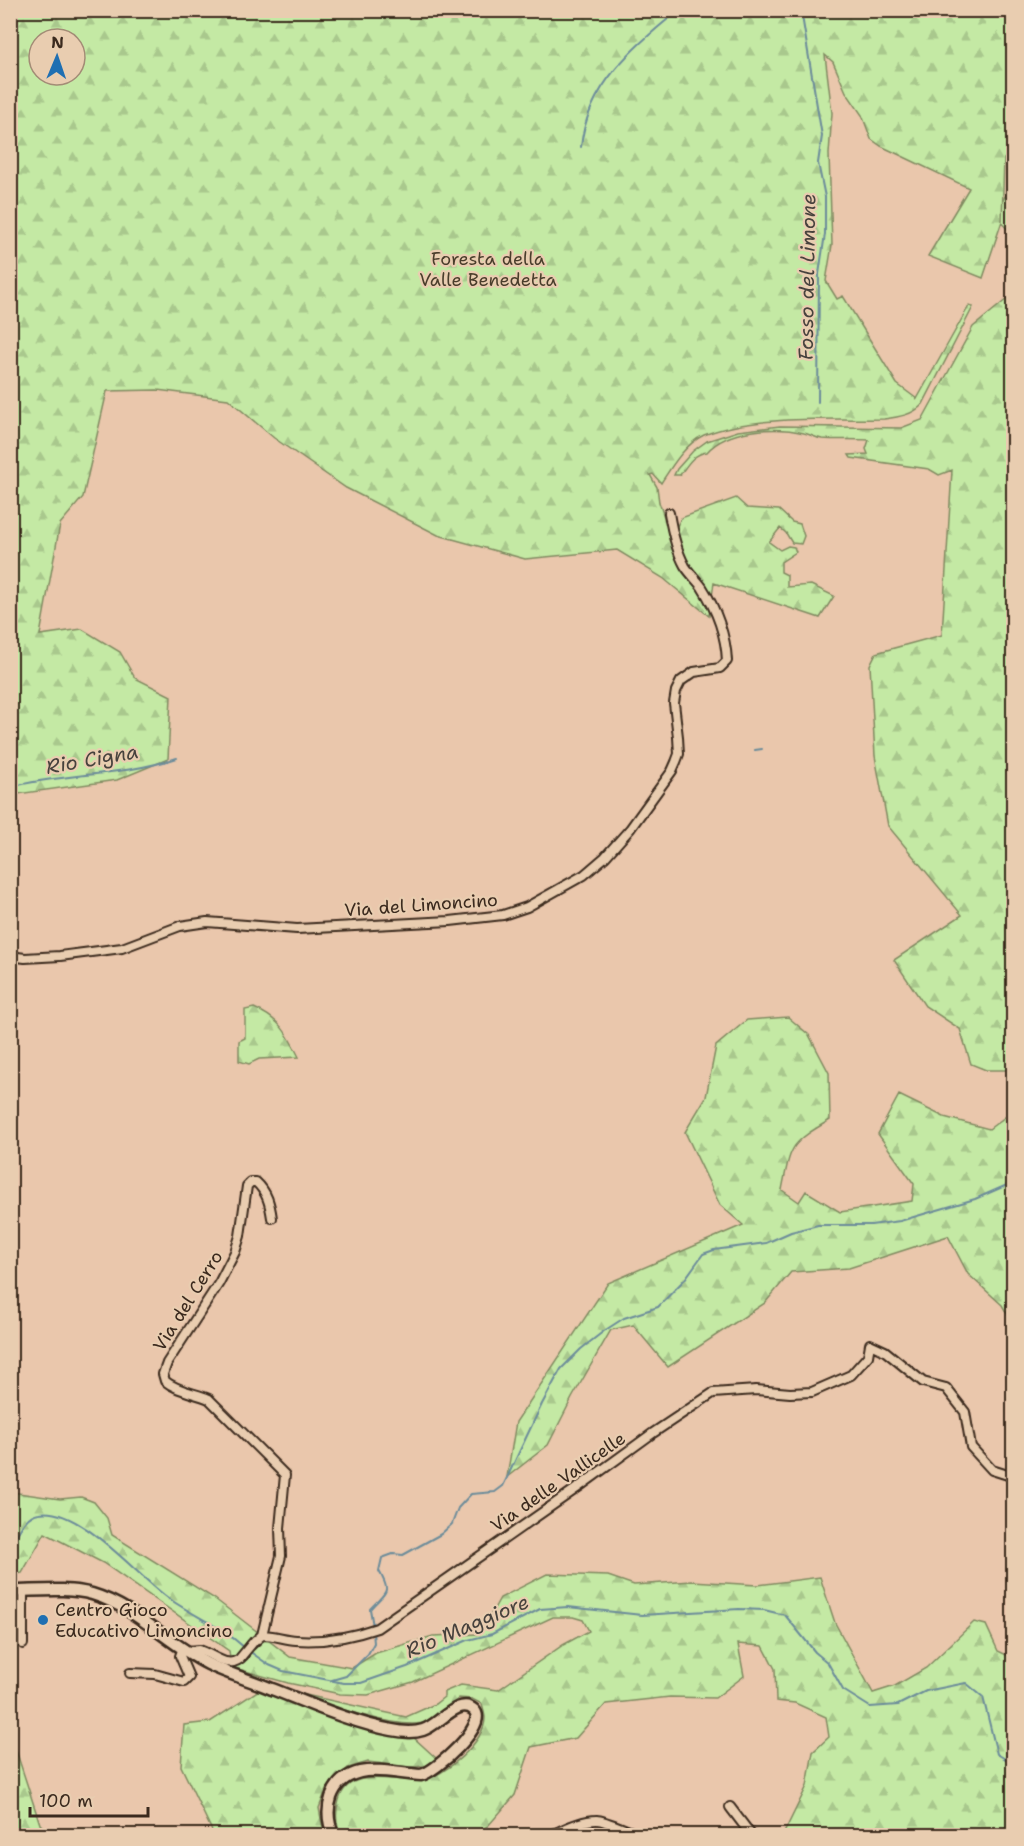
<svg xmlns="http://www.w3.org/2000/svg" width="1024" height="1846" font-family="'Shantell Sans',sans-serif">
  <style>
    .grass { fill: #c4e9a4; stroke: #808a61; stroke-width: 1.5 }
    .forest { fill: url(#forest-firs); stroke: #808a61; stroke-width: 1.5; fill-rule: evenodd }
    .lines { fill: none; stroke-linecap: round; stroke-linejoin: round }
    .stream { stroke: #6c8c9a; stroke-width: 2 }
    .street-casing { stroke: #3b2a1e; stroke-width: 12 }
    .secondary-casing { stroke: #3b2a1e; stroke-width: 15 }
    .street { stroke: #e9cdb0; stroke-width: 8 }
    .secondary { stroke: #e9cdb0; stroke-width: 10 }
    .street-bridge-casing { stroke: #3b2a1e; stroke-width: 12; stroke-linecap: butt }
    .street-bridge { stroke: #e9cdb0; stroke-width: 8 }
    .poi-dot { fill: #1f6fb2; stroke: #e9cdb0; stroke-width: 2 }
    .labels { text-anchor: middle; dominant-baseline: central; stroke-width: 4.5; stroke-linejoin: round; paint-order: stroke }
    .park-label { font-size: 18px; fill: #493d2b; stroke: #e9cdb0 }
    .street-label { font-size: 18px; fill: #3b2a1e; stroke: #e9cdb0 }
    .poi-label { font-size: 18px; fill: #3b2a1e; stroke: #e9cdb0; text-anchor: start }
    .water-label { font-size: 20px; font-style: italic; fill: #47423d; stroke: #e9cdb0 }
  </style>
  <defs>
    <pattern id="forest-firs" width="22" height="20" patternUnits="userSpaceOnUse" patternTransform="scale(1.5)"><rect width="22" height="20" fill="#c4e9a4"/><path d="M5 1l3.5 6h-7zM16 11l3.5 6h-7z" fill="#a9c88d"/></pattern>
  </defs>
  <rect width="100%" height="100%" fill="#eac7ac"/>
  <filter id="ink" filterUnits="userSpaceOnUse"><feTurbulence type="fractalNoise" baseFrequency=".0167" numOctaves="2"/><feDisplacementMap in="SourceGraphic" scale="12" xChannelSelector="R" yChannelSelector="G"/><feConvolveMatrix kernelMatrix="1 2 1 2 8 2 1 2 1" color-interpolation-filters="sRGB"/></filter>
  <g filter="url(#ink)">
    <!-- grass -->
    <path class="grass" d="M 1012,185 L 1014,187 L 1013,235 L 994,215 Z"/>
    <!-- forest -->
    <path class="forest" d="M 10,11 L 1013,11 L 1013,149 L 1004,159 L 1002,221 L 983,278 L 928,256 L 969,188 L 881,146 L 871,139 L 862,115 L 846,92 L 833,62 L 825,55 L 832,113 L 829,154 L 832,245 L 826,281 L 837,299 L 843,296 L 897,384 L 917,399 L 969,306 L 973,307 L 923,404 C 913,415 899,417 884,419 C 830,420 754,415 704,435 C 685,444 672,466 661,483 L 653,474 L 650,475 L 657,487 L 659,502 L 672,541 L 678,539 L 676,528 L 681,518 L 736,498 L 747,508 L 779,510 L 792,522 L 800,524 L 804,536 L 801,544 L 792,543 L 786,533 L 780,528 L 769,542 L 780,550 L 788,546 L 794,547 L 796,552 L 781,562 L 781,572 L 787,575 L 787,587 L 811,585 L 834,596 L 820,618 L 714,583 L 709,616 L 663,578 L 617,550 L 525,559 L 438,535 L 346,488 L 274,438 L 228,399 L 157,390 L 107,391 L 83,497 L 60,524 L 40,635 L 82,629 L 120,652 L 135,678 L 171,696 L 168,759 L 117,780 L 11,795 ZM 39,39 L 75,39 L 75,75 L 39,75 Z
      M 1013,294 L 1014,1070 L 986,1070 L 971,1064 L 960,1029 L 925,1006 L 894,960 L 962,915 L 888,826 L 875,756 L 870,665 L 876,653 L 942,635 L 952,470 L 939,475 L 929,469 L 851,458 L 849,455 L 868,454 L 866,449 L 869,440 C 853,439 837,440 822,439 C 815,438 810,434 804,433 C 775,426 727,429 707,452 C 693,454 688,464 680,475 L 674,475 L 677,469 L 693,451 L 707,441 L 738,431 L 780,426 L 901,428 L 922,420 L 973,327 Z
      M 254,1008 C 280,1019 287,1033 299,1057 L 259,1059 L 249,1064 L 239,1061 L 239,1041 L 245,1038 L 245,1010 Z
      M 788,1017 L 809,1035 L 829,1073 L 830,1120 C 789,1144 791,1145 782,1190 L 799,1202 L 806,1191 L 840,1212 L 912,1201 L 914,1184 L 878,1134 L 899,1095 L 944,1117 L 989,1129 L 1013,1111 L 1013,1324 L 1002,1305 L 968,1274 L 948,1236 L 849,1268 L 791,1272 L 765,1303 L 668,1367 L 633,1325 L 611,1330 L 572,1398 L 548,1445 L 507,1477 L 516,1422 L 608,1283 L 743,1225 L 720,1205 L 685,1132 L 706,1097 L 716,1046 L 747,1020 Z
      M 11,1492 L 60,1499 L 81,1497 L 94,1502 L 107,1518 L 112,1535 L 215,1599 L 290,1657 L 352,1668 L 376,1653 L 433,1636 L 480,1634 L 500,1598 L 547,1574 L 608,1576 L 634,1585 L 692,1581 L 758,1585 L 820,1577 L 835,1623 L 873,1693 L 895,1686 L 926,1668 L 974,1622 L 986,1625 L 998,1651 L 1013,1658 L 1013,1835 L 783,1835 L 807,1786 L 813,1752 L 829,1737 L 826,1717 L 795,1703 L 776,1701 L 775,1669 L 763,1646 L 738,1644 L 744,1676 L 715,1698 L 670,1697 L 606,1704 L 576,1738 L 531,1747 L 515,1795 L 488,1826 L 471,1835 L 342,1835 C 335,1824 335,1813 339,1800 C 350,1764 396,1784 422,1780 C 444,1777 485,1742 485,1718 C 485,1714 483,1709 482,1704 L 472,1699 L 459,1698 C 449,1706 438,1718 426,1722 C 400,1732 319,1702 292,1692 L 406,1717 L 435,1704 L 444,1697 L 444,1692 L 461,1685 L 498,1690 L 563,1645 L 589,1631 L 583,1620 L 573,1617 L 553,1617 L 413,1682 L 368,1695 L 340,1694 L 288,1683 L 231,1667 L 229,1651 L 103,1563 L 45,1533 L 22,1573 L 11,1575 Z
      M 259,1690 L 366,1728 L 414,1738 L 436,1758 L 435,1765 L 410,1767 L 368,1762 L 348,1768 L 326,1790 L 319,1808 L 322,1824 L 327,1836 L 214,1835 L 181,1766 L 184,1725 L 210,1722 Z
      M 10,1732 L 40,1824 L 50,1835 L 13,1835 L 10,1807 Z"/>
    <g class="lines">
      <!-- stream -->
      <path class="stream" d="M 801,10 L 822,136 L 818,163 L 825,197 L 825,234 L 819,274 L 818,402
        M 581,147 C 587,86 634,46 679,10
        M 755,750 L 762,749
        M 10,787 C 65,773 124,776 177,758
        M 10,1546 C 18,1535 24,1515 39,1513 C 81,1506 138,1578 171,1600 C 196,1617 222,1627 245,1648
        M 373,1626 L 370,1609 C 386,1591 392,1594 379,1571 L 382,1558 L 393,1554 L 403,1555 L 441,1534 L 452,1524 L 458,1508 L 471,1494 L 495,1492 L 503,1486 L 542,1404 L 561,1369 L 581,1349 L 604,1331 L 624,1318 L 658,1307 L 685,1279 L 703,1254 L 714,1250 L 766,1243 L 791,1232 L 818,1225 L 871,1225 L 900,1221 L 975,1199 L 1014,1182
        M 249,1651 L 269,1665 L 283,1671 L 344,1683 L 361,1683 L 407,1667 L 468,1640 L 492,1634 L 540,1609 L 568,1607 L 642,1615 L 739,1609 L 764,1610 L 785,1615 L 815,1652 L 828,1663 L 843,1690 L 870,1707 L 898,1705 L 926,1691 L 966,1683 L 983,1697 L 997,1754 L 1014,1764
        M 332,1680 L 346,1676 L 368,1654 L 374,1643 L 373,1632"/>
      <!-- street casing -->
      <g class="street-casing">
        <path id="street" d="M 10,956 L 25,958 L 60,956 L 122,948 L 180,926 L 207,922 L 297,929 L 450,921 L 503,915 L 527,907 L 584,875 L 605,857 L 630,829 L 672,771 L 676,762 L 679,754 L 678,737 L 674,703 L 676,691 L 681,681 L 694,672 L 720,668 L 727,661 C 726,636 716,609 702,587 C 697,580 690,574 685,566 C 676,550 672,531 669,513
          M 262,1635 L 281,1556 L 280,1528 L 285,1475 L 209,1399 C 195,1393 177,1391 165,1381 L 163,1374 L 167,1363 L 219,1283 L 235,1252 L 240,1236 L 247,1186 L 251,1182 L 256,1182 C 267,1192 270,1204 272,1218
          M 23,1644 L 23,1591
          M 251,1645 L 262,1635 C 274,1635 284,1639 296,1640 C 323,1642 351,1637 377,1628 L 580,1486 L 653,1433 L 713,1393 L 756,1390 L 790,1393 L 812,1392 L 851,1375 L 868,1356 L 870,1344 L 885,1351 L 923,1382 L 946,1388 L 965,1412 L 971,1447 L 992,1470 L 1014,1477
          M 188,1651 C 191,1651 195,1650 198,1650 C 214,1653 228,1673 244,1655
          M 130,1673 L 155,1674 L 184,1682 L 189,1677 L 180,1656 L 183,1648
          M 730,1807 L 752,1836
          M 550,1836 C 563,1829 582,1820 597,1820 C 605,1820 632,1833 643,1836"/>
      </g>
      <!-- secondary casing -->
      <g class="secondary-casing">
        <path id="secondary" d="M 10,1591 C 37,1591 67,1587 92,1594 C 136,1607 168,1644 208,1664 C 228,1674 251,1680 272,1689 C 311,1704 350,1722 392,1730 C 402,1732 414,1733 423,1730 C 439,1725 459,1696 474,1710 C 489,1725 435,1772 421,1775 C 402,1774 378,1768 360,1772 C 330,1779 322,1810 334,1836"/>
      </g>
      <!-- street -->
      <use href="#street" class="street"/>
      <!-- secondary -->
      <use href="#secondary" class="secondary"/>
      <!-- street-bridge casing -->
      <g class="street-bridge-casing">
        <path id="street-bridge" d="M 240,1658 L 255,1640"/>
      </g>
      <!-- street-bridge -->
      <use href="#street-bridge" class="street-bridge"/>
    </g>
  </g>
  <!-- markers -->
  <circle class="poi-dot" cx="43" cy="1620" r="6"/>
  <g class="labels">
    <!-- park labels -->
    <g class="park-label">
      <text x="488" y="259">Foresta della<tspan x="488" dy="21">Valle Benedetta</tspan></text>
    </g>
    <!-- street labels -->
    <g class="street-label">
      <text transform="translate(421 905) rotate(-4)">Via del Limoncino</text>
      <text transform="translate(188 1301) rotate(-58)">Via del Cerro</text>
      <text transform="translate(558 1482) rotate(-35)">Via delle Vallicelle</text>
    </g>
    <!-- poi labels -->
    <g class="poi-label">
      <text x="55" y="1610">Centro Gioco<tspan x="55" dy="21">Educativo Limoncino</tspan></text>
    </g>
    <!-- water labels -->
    <g class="water-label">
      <text transform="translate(807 277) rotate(-89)">Fosso del Limone</text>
      <text transform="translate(92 759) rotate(-10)">Rio Cigna</text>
      <text transform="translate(467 1626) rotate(-23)">Rio Maggiore</text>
    </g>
  </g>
  <!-- margin -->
  <rect width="1024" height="1846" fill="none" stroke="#e9cdb0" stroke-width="36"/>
  <rect x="18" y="18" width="988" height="1810" fill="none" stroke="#3b2a1e" stroke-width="2" filter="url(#ink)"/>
  <!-- north arrow -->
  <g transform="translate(57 57) rotate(2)"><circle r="28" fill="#e9cdb0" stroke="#a38c76" stroke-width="1.5"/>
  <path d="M0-4.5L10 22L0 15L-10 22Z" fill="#1f6fb2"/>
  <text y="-9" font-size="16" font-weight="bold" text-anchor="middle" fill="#3b2a1e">N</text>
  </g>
  <!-- scale -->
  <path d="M30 1807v9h118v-9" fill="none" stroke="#3b2a1e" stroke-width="3"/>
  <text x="39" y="1807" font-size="18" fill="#3b2a1e" stroke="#e9cdb0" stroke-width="4.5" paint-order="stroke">100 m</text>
</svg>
